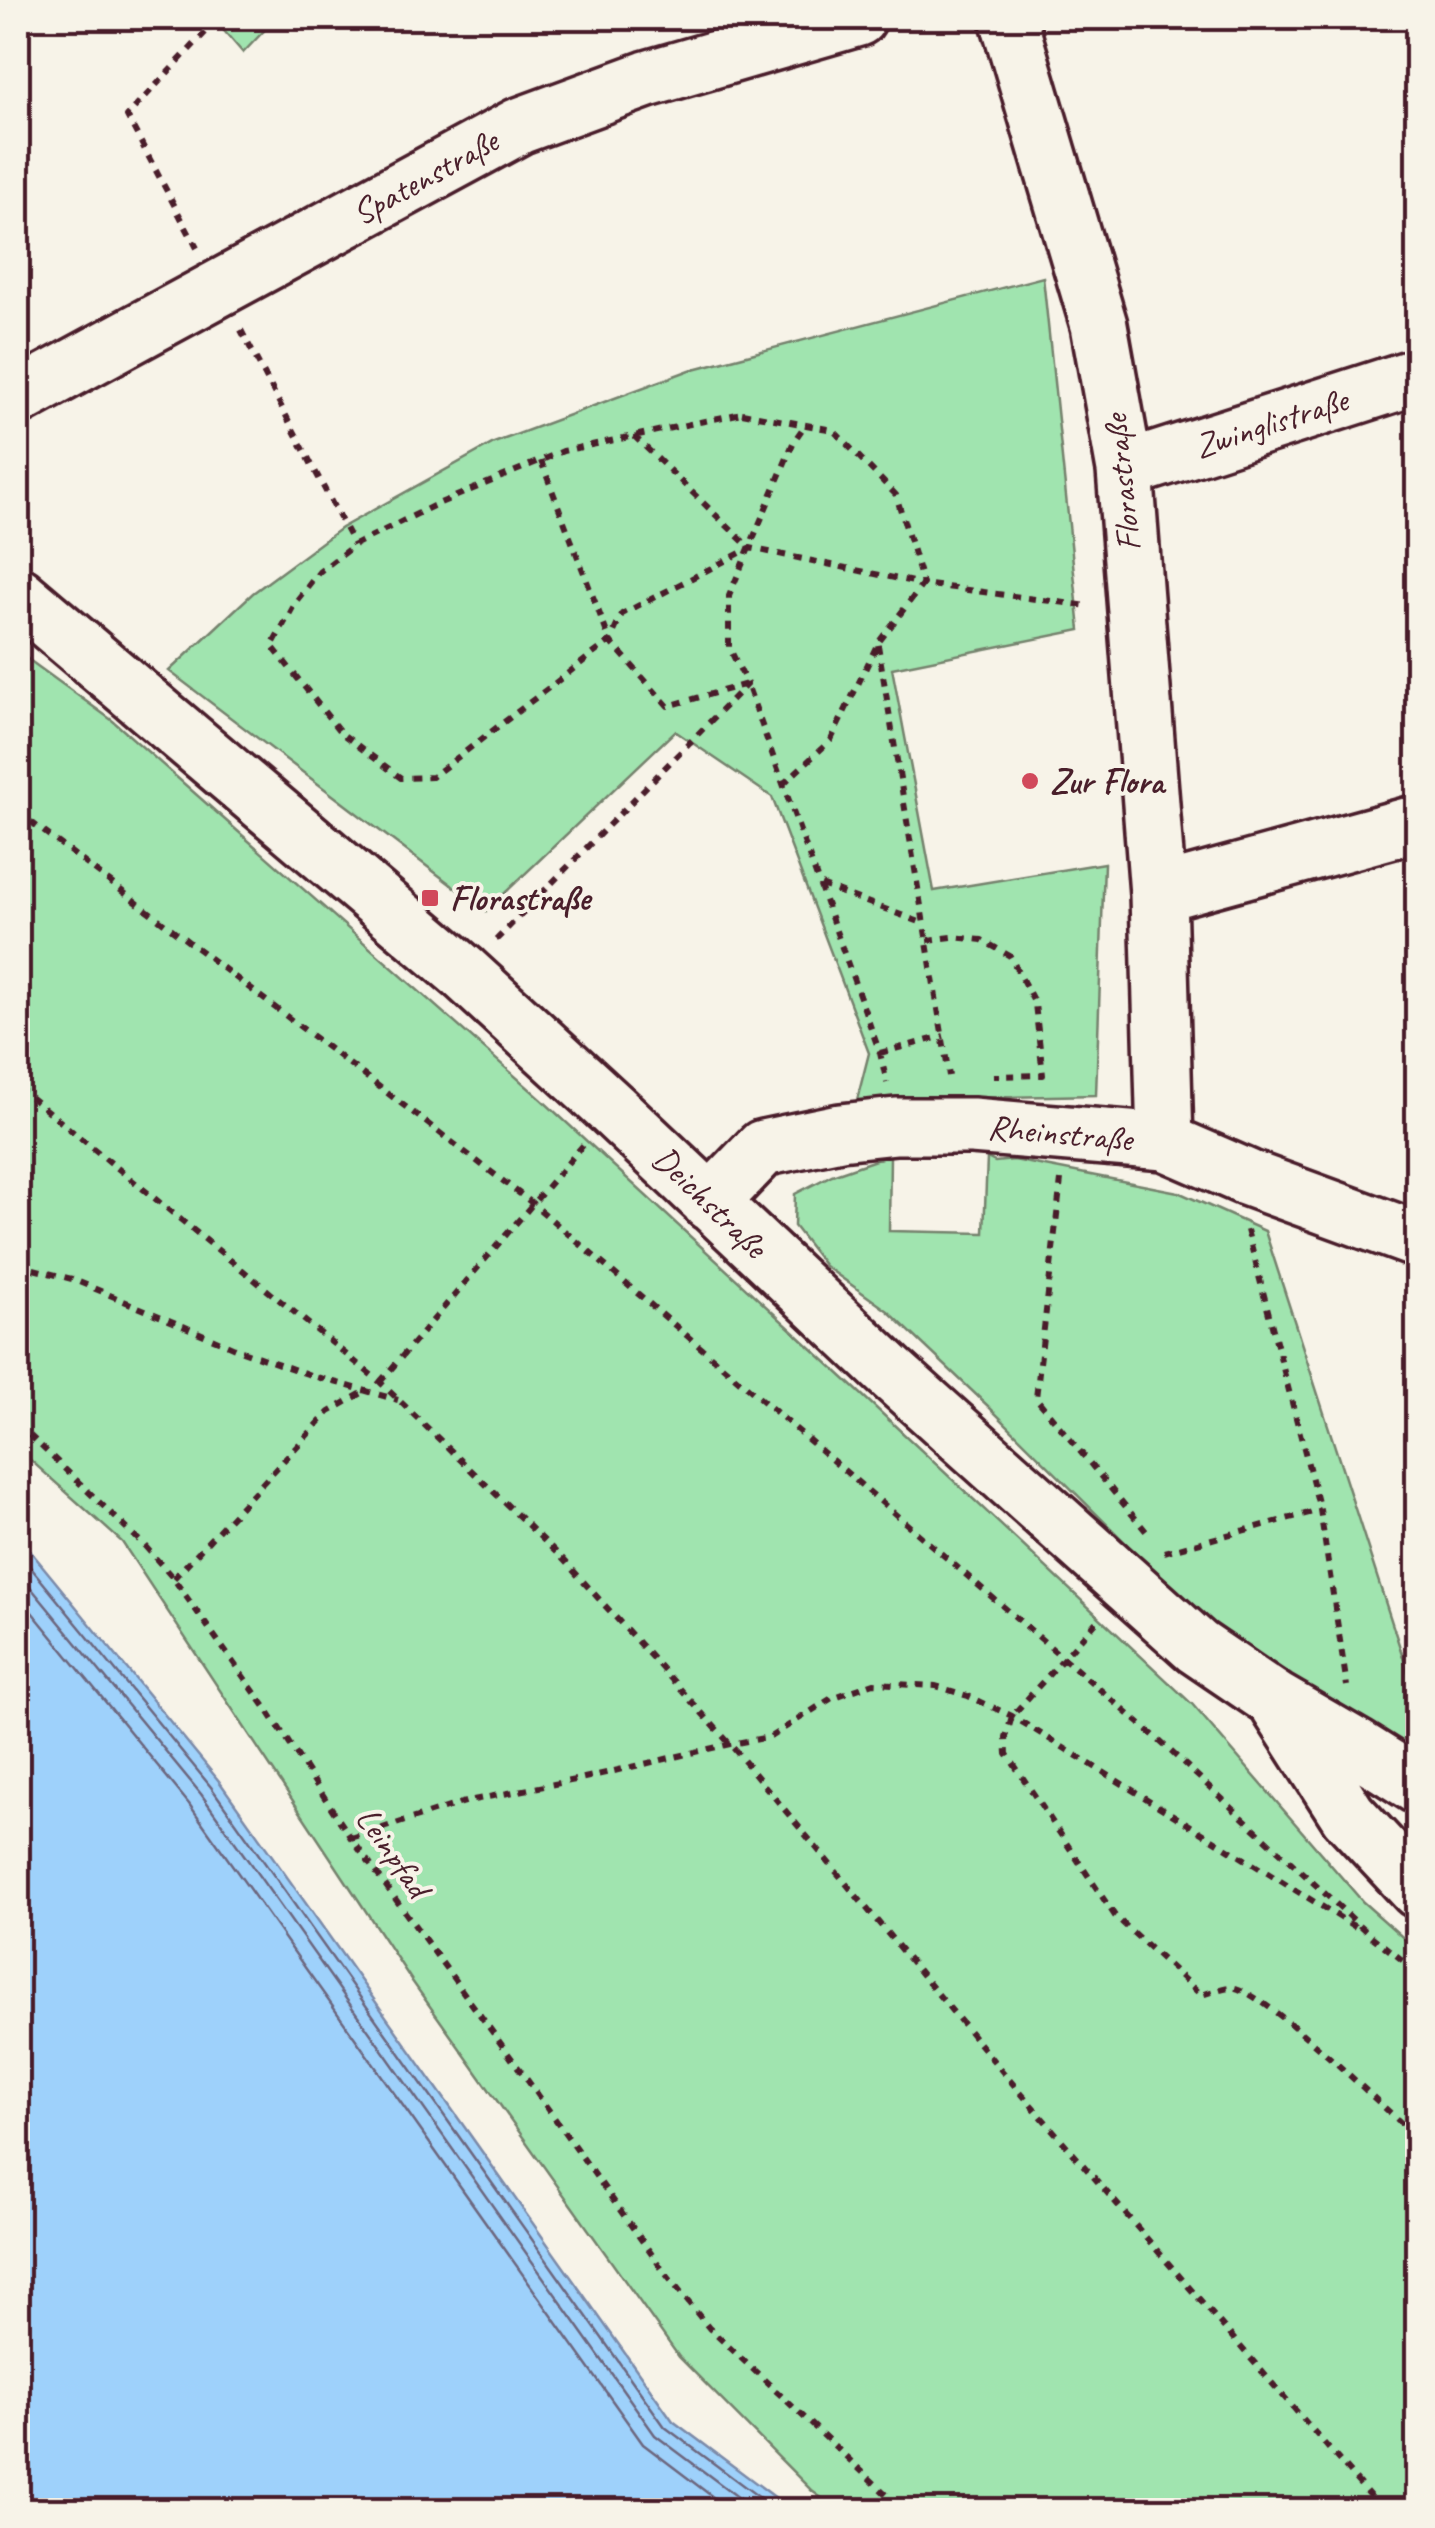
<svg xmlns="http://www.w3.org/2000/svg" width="1435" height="2528" font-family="Caveat,sans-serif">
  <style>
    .green { fill: #a0e4af; stroke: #75826d; stroke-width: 2.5 }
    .water { fill: #9ed1fb; stroke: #7c8aa8; stroke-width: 2.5 }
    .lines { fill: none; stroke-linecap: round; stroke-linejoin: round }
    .shore { stroke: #6c667e; stroke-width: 2.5 }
    .minor-casing { stroke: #4a1f2b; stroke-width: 62 }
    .path { stroke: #4a1f2b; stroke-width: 6; stroke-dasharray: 8 8; stroke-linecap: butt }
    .minor { stroke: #f7f3e8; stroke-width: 55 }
    .poi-dot { fill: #d1495b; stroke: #f7f3e8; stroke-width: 4 }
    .labels { text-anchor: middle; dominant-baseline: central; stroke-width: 8; stroke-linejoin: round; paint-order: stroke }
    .street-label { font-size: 35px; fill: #4a1f2b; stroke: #f7f3e8 }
    .poi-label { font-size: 35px; font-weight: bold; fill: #4a1f2b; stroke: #f7f3e8; text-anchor: start }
  </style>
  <rect width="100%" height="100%" fill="#f7f3e8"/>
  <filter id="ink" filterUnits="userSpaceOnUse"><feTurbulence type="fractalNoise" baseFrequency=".01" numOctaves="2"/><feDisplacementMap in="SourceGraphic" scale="20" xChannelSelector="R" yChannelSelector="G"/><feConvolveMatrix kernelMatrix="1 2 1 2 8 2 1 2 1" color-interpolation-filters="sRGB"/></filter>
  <g filter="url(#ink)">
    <!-- green -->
    <path class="green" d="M 213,18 L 276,18 L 243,53 Z
      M 1043,277 L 1080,630 L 892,668 L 934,891 L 1104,863 L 1096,1095 L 857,1100 L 869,1053 L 772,797 L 675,731 L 486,911 L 169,671 L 253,593 L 341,528 L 494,443 L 690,370 Z
      M 18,652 L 113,721 L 541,1099 L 860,1393 L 1192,1704 L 1363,1902 L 1417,1950 L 1417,2510 L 838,2510 L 812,2491 L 679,2357 L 412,1981 L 122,1542 L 18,1449 Z
      M 890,1155 L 889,1231 L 984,1233 L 987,1158 L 995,1162 L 1014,1160 L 1178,1192 L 1265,1231 L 1416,1697 L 1408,1751 L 1282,1677 L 1176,1593 L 989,1407 L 888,1311 L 825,1266 L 794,1226 L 795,1194 L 832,1175 Z"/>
    <!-- water -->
    <path class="water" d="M 18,1536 L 219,1781 L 673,2421 L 792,2510 L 18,2510 Z"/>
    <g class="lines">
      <!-- shore -->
      <path class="shore" d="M 18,1552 L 211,1787 L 665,2427 L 776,2510
        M 18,1572 L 201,1794 L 655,2435 L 755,2510
        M 18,1595 L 189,1804 L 643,2444 L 730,2510"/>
      <!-- minor casing -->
      <g class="minor-casing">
        <path id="minor" d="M 1008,18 L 1099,325 L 1125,470 L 1158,894 L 1165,1142
          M 18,397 L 519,126 L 647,79 L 858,18
          M 1125,470 L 1418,376
          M 18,595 L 464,973 L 613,1110 L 890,1372 L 1197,1647 L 1275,1700 L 1356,1747 L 1418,1786
          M 1158,894 L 1418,823
          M 710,1203 L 763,1148 L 840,1132 L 896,1126 L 972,1126 L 1165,1142 L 1248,1178 L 1418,1240
          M 1279,1707 L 1348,1815 L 1418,1890"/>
      </g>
      <!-- path -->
      <path class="path" d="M 197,248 L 127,116 L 219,18
        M 241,330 L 354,545
        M 742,413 L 833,430 L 896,495 L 923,584 L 750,548 L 622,614 L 610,641 L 432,777 L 401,778 L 341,733 L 272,646 L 297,600 L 319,572 L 354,545 L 433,506 L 563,451 Z
        M 634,436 L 750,548
        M 541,461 L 610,641 L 668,706 L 747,684 L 880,1053 L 887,1083
        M 878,645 L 949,1076
        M 783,784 L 831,740 L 878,643 L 923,584 L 1088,606
        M 18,812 L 532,1203 L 1152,1734 L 1371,1936 L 1418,1972
        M 821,885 L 925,924
        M 496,940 L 747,684 L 729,647 L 729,596 L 794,441 L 805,425
        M 928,940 L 952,937 L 982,940 L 1010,956 L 1035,1004 L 1043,1075 L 993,1076
        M 880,1053 L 944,1036
        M 18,1087 L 380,1382 L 562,1558 L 730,1744 L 1007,2077 L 1382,2510
        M 1061,1180 L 1036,1398 L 1150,1536
        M 1247,1230 L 1320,1510 L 1347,1686
        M 18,1265 L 72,1279 L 242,1351 L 313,1376 L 398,1400
        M 380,1382 L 584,1144
        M 18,1424 L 143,1544 L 173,1578 L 268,1711 L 351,1838 L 523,2074 L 665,2273 L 709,2328 L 903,2510
        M 1164,1552 L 1320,1510
        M 174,1578 L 329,1412 L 364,1392
        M 1096,1622 L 1012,1716 L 1006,1737 L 1007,1754 L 1115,1916 L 1201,1995 C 1210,1993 1223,1987 1231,1987 C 1265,1990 1385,2110 1418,2138
        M 351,1838 L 468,1801 L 580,1779 L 730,1744 L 770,1737 L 832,1698 L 874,1683 L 936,1686 L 968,1696 L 1012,1716 L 1357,1928"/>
      <!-- minor -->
      <use href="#minor" class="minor"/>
    </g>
  </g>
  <!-- markers -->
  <g class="poi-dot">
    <circle cx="1030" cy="781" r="10"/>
    <rect x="420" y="888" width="20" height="20" rx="5"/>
  </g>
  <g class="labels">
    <!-- street labels -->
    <g class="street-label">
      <text transform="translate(425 177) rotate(-29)">Spatenstraße</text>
      <text transform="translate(1271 423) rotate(-18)">Zwinglistraße</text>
      <text transform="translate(1122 483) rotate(-96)">Florastraße</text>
      <text transform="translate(1060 1133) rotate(5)">Rheinstraße</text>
      <text transform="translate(710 1202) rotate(44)">Deichstraße</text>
      <text transform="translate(393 1852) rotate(55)">Leinpfad</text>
    </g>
    <!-- poi labels -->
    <g class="poi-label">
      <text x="1050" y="781">Zur Flora</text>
      <text x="450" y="898">Florastraße</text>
    </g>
  </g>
  <!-- margin -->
  <rect width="1435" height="2528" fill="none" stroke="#f7f3e8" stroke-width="60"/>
  <rect x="30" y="30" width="1375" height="2468" fill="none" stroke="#4a1f2b" stroke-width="4" filter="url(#ink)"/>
</svg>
